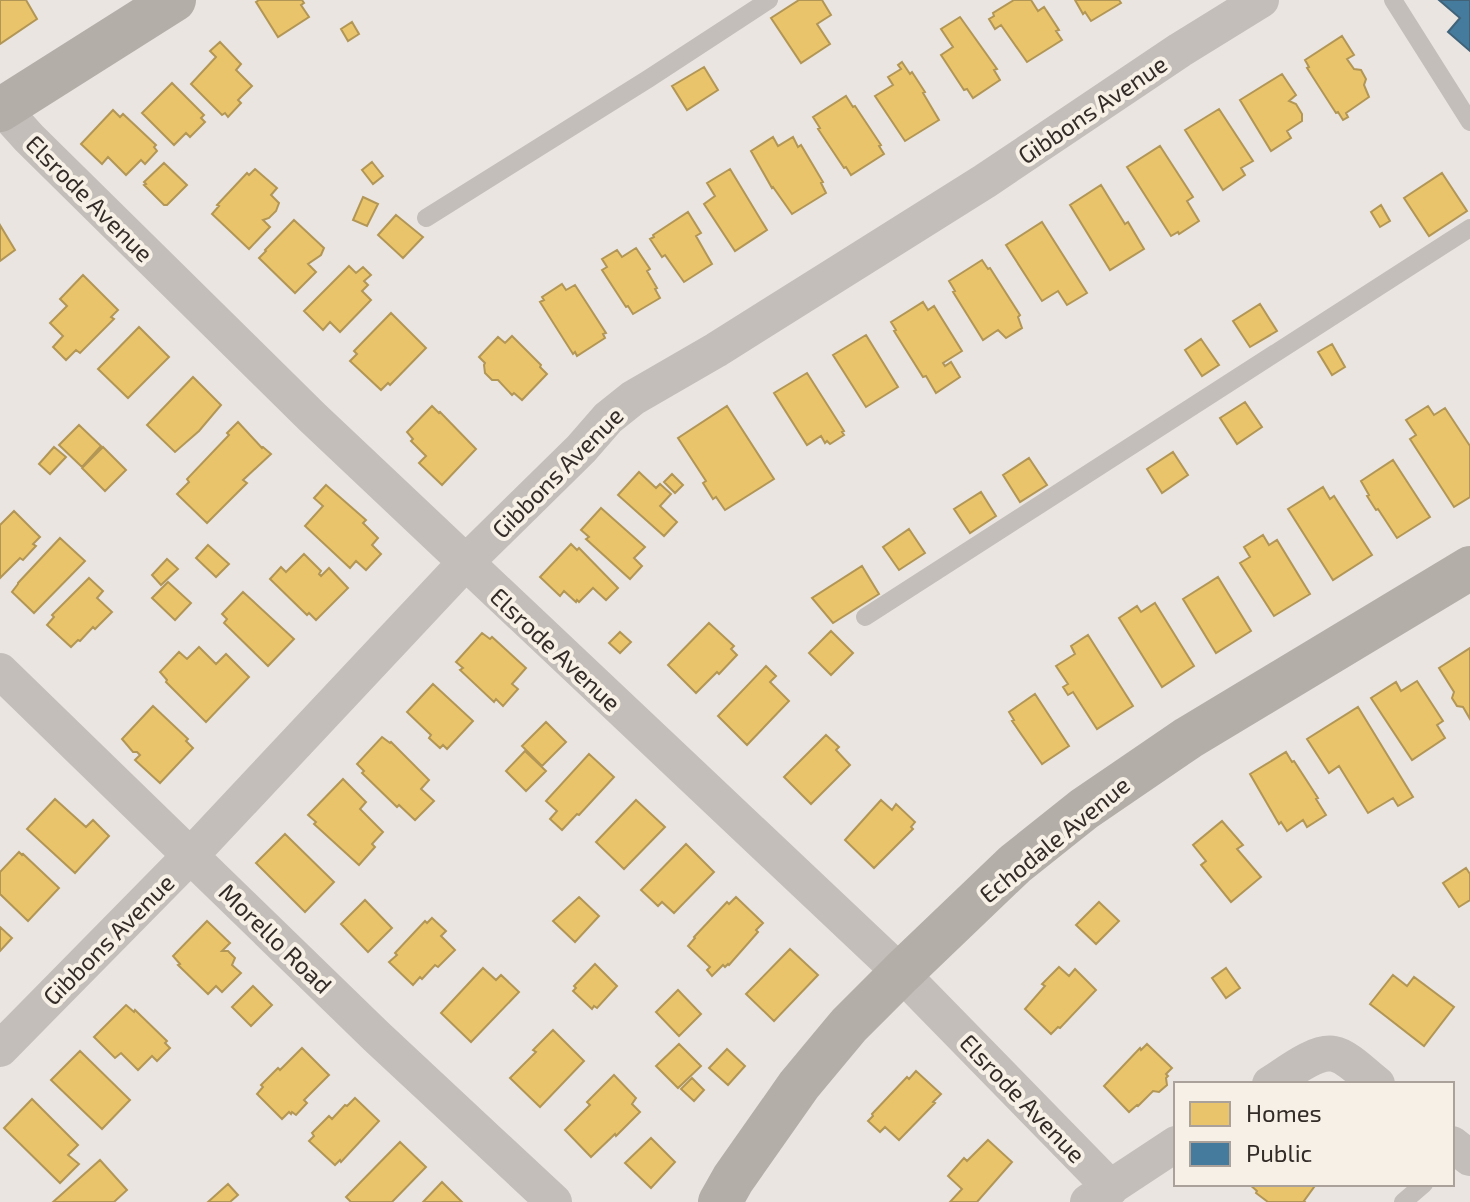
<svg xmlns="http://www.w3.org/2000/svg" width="1470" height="1202" font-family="'Exo 2',sans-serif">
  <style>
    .homes { fill: #e9c46a; stroke: #b29656; stroke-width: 2 }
    .public { fill: #457b9d; stroke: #40637a; stroke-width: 2 }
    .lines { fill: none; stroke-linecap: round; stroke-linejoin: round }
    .lane { stroke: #c3beb9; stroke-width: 18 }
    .street { stroke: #c3beb9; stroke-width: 36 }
    .secondary { stroke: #b4aea9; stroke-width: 44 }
    .labels { text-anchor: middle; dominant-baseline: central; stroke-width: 8; stroke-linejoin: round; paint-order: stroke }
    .street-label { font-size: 24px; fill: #332b27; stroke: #f7f0e6 }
  </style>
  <rect width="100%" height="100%" fill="#eae5e0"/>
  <!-- homes -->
  <path class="homes" d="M 0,0 L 26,0 L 37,19 L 0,44 Z
    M 259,0 L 302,0 L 304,3 L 301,5 L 309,17 L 278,37 L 256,2 Z
    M 799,0 L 822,0 L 831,15 L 817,24 L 830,44 L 801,63 L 771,18 Z
    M 1014,0 L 1031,0 L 1038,11 L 1044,7 L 1059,30 L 1056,31 L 1062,40 L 1027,62 L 1001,25 L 995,29 L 989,19 L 994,16 L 993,13 Z
    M 1075,0 L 1119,0 L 1121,3 L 1091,21 L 1085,12 L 1083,14 Z
    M 960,17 L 997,69 L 994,70 L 1000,80 L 973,98 L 967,89 L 964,90 L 941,55 L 953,47 L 941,29 Z
    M 352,22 L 359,34 L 348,41 L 341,29 Z
    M 1342,36 L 1354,55 L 1347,59 L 1354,69 L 1361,70 L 1366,79 L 1364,85 L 1369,97 L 1346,113 L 1348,117 L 1343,120 L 1338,112 L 1336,113 L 1307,68 L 1309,67 L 1305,60 Z
    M 220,42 L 241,64 L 236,70 L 252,86 L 238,100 L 241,103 L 228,117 L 225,113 L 222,115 L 191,84 L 216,57 L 210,51 Z
    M 902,62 L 910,74 L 912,72 L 925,92 L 923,93 L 939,120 L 905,141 L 875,96 L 893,85 L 888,77 L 901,69 L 898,65 Z
    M 704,67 L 718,90 L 687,110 L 672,86 Z
    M 1282,74 L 1296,95 L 1289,101 L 1296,104 L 1302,114 L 1302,121 L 1287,131 L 1291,138 L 1271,151 L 1240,100 Z
    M 172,83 L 204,115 L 201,118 L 205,122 L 190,137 L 186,133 L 174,145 L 142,113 Z
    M 846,96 L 853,107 L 855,106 L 881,145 L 879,146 L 884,154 L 851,175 L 846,167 L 844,168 L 818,129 L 820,128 L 813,117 Z
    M 1219,109 L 1253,161 L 1241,168 L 1245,175 L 1223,190 L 1185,130 Z
    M 113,110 L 120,117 L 123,114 L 156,145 L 154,147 L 157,151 L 145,164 L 141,160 L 126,175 L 108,157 L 102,164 L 81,144 Z
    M 773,137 L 778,146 L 793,137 L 798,147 L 801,145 L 823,182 L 821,183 L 826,193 L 792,214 L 773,187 L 772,188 L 751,151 Z
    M 1160,146 L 1193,197 L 1187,201 L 1199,221 L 1179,234 L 1178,232 L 1171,236 L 1127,167 Z
    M 372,162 L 383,176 L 373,184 L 362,170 Z
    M 164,163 L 187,185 L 167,205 L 164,205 L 144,185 L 146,184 L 144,182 Z
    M 255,169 L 277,188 L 271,195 L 279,203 L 276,211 L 269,218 L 263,220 L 270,227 L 249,249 L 212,214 L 219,206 L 217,205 L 247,173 L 249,175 Z
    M 730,169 L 767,230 L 735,251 L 704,204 L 715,196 L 707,183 Z
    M 1442,173 L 1467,211 L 1429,236 L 1404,198 Z
    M 1101,185 L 1125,224 L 1128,222 L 1144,249 L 1110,270 L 1070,205 Z
    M 363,197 L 378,204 L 367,226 L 353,220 Z
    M 1381,205 L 1390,221 L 1380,227 L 1371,212 Z
    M 688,212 L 701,233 L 696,236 L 712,264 L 684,282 L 665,255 L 662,257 L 650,239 L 654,237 L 653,235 Z
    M 396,215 L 423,237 L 403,258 L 378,235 Z
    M 294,220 L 324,248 L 321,255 L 308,264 L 316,272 L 295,293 L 259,258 L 266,251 L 265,250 Z
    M 1042,222 L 1087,293 L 1067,305 L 1058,291 L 1042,301 L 1006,245 Z
    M 0,225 L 15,250 L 0,261 Z
    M 636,248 L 650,269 L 647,271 L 657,288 L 655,289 L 660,298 L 633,314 L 628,306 L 626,307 L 602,270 L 607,267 L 602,259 L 617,250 L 622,257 Z
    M 982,260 L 988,269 L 990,268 L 1020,315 L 1018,317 L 1022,328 L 1006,338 L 998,330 L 983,340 L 953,292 L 955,291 L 949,281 Z
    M 349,266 L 356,273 L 363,267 L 371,275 L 364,281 L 368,285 L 362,291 L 371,300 L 340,332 L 330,322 L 323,330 L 304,311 Z
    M 83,275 L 118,310 L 111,317 L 114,319 L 80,353 L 76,350 L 66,360 L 53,347 L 63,336 L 50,323 L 67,306 L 60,299 Z
    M 562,284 L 566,290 L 575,285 L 606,333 L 603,334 L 605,338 L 577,356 L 575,352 L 573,354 L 540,302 L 544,300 L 542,297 Z
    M 923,302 L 928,310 L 934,306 L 962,351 L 943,363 L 945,366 L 951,362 L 960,377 L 936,393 L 926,376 L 923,377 L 894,331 L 896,330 L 891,322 Z
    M 1260,304 L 1277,331 L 1250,347 L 1233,321 Z
    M 391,313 L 426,348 L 390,385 L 388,383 L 381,390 L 350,361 L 357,354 L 354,351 Z
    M 139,327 L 169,357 L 128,398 L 98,369 Z
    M 866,335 L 898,387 L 866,407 L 833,355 Z
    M 512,336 L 541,365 L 540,367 L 547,374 L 522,400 L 514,393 L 512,395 L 498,380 L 492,380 L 485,373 L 484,365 L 485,363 L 479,357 L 498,337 L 505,343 Z
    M 1201,339 L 1219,365 L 1202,376 L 1185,350 Z
    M 1332,344 L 1345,367 L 1332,375 L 1318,352 Z
    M 807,373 L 844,431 L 842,432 L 844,435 L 830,444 L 827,441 L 825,443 L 821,436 L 807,445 L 774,393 Z
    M 193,377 L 221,405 L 199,431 L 175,452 L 147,425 Z
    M 1245,402 L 1262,427 L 1237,444 L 1220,418 Z
    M 432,406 L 439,413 L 440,412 L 476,449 L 442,485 L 419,463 L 426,456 L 411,441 L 413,439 L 407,432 Z
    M 727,406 L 774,479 L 725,510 L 716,497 L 713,499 L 703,483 L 706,481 L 678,438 Z
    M 1428,406 L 1434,415 L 1445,408 L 1470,446 L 1470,497 L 1454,507 L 1410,439 L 1416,435 L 1406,420 Z
    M 238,422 L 262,448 L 263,447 L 271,454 L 243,480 L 247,483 L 207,523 L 177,494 L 189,482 L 187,479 L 229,435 L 227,433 Z
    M 79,425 L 101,446 L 82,467 L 59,445 Z
    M 54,447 L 66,457 L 50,474 L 39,464 Z
    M 103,447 L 126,470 L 105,491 L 82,468 Z
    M 1173,452 L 1188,475 L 1162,493 L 1147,469 Z
    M 1029,458 L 1047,485 L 1020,502 L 1003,475 Z
    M 1393,460 L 1430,517 L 1397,538 L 1378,509 L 1376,510 L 1367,496 L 1369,495 L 1361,481 Z
    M 639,472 L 656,488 L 660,484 L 671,494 L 660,506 L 677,522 L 664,536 L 618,495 Z
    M 672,474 L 683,485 L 675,493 L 664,482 Z
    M 326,485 L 366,520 L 363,523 L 378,538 L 372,545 L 381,554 L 366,570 L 356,561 L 350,568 L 305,526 L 323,506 L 314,498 Z
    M 1323,487 L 1330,499 L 1334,496 L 1372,555 L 1333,580 L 1288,509 Z
    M 981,492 L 996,516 L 970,533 L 954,509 Z
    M 601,508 L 645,547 L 634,558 L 642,566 L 630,579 L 586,539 L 589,537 L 581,530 Z
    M 14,511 L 40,537 L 33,544 L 36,546 L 23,560 L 20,558 L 0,578 L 0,525 Z
    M 909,529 L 925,553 L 899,570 L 883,547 Z
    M 1263,535 L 1269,545 L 1277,540 L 1310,594 L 1274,616 L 1240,563 L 1250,557 L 1244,547 Z
    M 60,538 L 85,561 L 34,613 L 12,592 L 18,584 L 18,583 Z
    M 571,544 L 577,550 L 579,548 L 618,588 L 606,600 L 593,588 L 579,602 L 577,600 L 576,602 L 564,591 L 560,596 L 540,577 Z
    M 208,545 L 229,564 L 216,577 L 196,558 Z
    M 304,554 L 321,571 L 319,574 L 321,576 L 329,568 L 348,588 L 316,620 L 309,613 L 307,615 L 270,579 L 281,567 L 286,572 Z
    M 167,559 L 178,569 L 161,585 L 152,575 Z
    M 862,566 L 879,594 L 833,623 L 812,598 Z
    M 1218,577 L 1251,631 L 1216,653 L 1183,599 Z
    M 89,578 L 103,591 L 97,598 L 112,612 L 95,629 L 93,627 L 80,641 L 78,640 L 71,647 L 47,625 L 54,617 L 52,615 Z
    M 168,582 L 191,603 L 175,620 L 152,598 Z
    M 243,592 L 294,639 L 268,666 L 224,623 L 227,619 L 222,614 Z
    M 1155,603 L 1194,666 L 1162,687 L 1119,618 L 1137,606 L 1141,612 Z
    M 709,623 L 734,646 L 731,649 L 737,655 L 719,674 L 717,672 L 696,693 L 668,665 Z
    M 831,631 L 853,653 L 831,675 L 809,653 Z
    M 620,632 L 631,642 L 620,653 L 609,643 Z
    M 482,633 L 490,639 L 492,637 L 526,668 L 512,684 L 518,689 L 503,706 L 496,699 L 494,702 L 460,670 L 463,668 L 456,662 Z
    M 1088,635 L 1133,706 L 1097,729 L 1073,692 L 1068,695 L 1063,687 L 1068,684 L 1056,666 L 1075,654 L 1071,646 Z
    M 199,647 L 216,664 L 226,654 L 249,677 L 206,722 L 166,682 L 167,680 L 160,672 L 179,652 L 187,659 Z
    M 1470,648 L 1470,719 L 1463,707 L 1457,706 L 1452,698 L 1454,692 L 1439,668 Z
    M 766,666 L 776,676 L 770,682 L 789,701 L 747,745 L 718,716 Z
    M 1417,681 L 1443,721 L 1437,725 L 1445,738 L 1412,760 L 1371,698 L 1396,682 L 1401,691 Z
    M 433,684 L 473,721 L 447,749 L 443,745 L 440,748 L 429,738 L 431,735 L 407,712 Z
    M 1035,694 L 1069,746 L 1042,764 L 1012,721 L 1014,720 L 1009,712 Z
    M 153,706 L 188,739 L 186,741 L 193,748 L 160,783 L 135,760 L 140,755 L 137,752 L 133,752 L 122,739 Z
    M 1358,707 L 1413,797 L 1398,806 L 1393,798 L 1368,813 L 1339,766 L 1329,773 L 1307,739 Z
    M 546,722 L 566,742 L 542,766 L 522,746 Z
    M 826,735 L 839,747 L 836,750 L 850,765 L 811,804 L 784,777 Z
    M 382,737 L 390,743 L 391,742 L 429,780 L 421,789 L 434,801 L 415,820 L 399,805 L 397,807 L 362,773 L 364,771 L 357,764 Z
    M 525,751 L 546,771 L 526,791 L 506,771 Z
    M 1286,752 L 1292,762 L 1294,761 L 1318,798 L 1316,799 L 1326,815 L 1307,827 L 1303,820 L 1287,831 L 1281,822 L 1279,824 L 1250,774 Z
    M 589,754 L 614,777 L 579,815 L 577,814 L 562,830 L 550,819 L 557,811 L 546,801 Z
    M 343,779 L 366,802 L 360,809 L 383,832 L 372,844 L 375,847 L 359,865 L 314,824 L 316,822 L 308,815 Z
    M 55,799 L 86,827 L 93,820 L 109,836 L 75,873 L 27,829 Z
    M 636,800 L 665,827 L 624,869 L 596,842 Z
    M 881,800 L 892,810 L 896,804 L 915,822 L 911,827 L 913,829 L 874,868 L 845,840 Z
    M 1222,821 L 1243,845 L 1237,849 L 1261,877 L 1231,902 L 1201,865 L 1206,861 L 1193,845 Z
    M 285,834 L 334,882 L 305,912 L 256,863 Z
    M 686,844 L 714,872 L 674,913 L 662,902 L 658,906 L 641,890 Z
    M 19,852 L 22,855 L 23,854 L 59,888 L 28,921 L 0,894 L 0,872 Z
    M 1466,868 L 1470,874 L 1470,900 L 1459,907 L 1443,883 Z
    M 579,897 L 599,916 L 575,942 L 553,921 Z
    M 736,897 L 763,923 L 756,930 L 758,932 L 729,965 L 728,964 L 725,967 L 723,965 L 712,976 L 707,970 L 710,967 L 688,946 L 695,938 L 694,937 L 727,902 L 729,904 Z
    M 365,900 L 392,928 L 368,952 L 341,924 Z
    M 1099,902 L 1119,921 L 1096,944 L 1076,925 Z
    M 432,918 L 446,931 L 441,936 L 455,950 L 438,967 L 435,965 L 422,979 L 420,977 L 413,985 L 389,962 L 397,955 L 395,953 L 425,921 L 427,923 Z
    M 207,921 L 230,943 L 222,951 L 228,951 L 235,958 L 232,965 L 241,973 L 222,992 L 216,986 L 208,994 L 178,965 L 180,964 L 173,956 Z
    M 0,927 L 12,938 L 0,951 Z
    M 790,949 L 818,975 L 774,1021 L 746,994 Z
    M 595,964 L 617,986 L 597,1008 L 594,1006 L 592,1009 L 573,991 L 576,988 L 574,986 Z
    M 1059,967 L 1069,976 L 1075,969 L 1096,990 L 1060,1028 L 1058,1027 L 1051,1034 L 1025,1009 L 1045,986 L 1042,984 Z
    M 483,968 L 496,980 L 501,975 L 519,992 L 471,1042 L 441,1013 Z
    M 1226,968 L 1240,988 L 1226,998 L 1212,978 Z
    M 1393,975 L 1407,986 L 1414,977 L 1454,1007 L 1424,1046 L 1370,1004 Z
    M 253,986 L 272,1005 L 251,1026 L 232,1007 Z
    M 678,990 L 701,1014 L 679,1036 L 656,1012 Z
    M 126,1005 L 134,1012 L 135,1010 L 167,1041 L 165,1043 L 170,1048 L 157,1061 L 152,1056 L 138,1070 L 121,1053 L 115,1058 L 94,1037 Z
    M 553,1030 L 584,1061 L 540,1107 L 510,1078 L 536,1052 L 533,1050 Z
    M 679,1044 L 701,1066 L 678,1088 L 656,1066 Z
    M 1147,1044 L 1172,1068 L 1166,1074 L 1168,1076 L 1166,1078 L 1167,1085 L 1159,1092 L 1153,1091 L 1138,1106 L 1137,1105 L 1129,1112 L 1104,1086 L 1140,1048 L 1141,1050 Z
    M 302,1048 L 329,1075 L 304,1100 L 307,1103 L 296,1115 L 292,1112 L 291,1114 L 289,1112 L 282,1119 L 257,1094 L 263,1087 L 261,1085 L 278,1068 L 280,1070 Z
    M 727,1049 L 745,1066 L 728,1085 L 709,1068 Z
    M 80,1051 L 130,1100 L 102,1129 L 51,1080 Z
    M 916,1071 L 941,1094 L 933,1102 L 935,1103 L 899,1140 L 885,1127 L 880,1132 L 868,1121 L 873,1116 L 872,1114 L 907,1077 L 909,1079 Z
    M 614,1075 L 636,1098 L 632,1104 L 640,1112 L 616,1136 L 615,1134 L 591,1157 L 565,1130 L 590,1105 L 587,1102 Z
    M 692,1078 L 704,1090 L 694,1101 L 681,1089 Z
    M 355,1098 L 379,1121 L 341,1162 L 340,1160 L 335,1165 L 309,1141 L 314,1136 L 312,1133 L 329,1116 L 332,1119 L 345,1105 L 347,1106 Z
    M 32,1099 L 78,1145 L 68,1155 L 79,1164 L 60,1183 L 4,1128 Z
    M 651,1138 L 675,1162 L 651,1188 L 625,1163 Z
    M 988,1140 L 1012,1162 L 977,1202 L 950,1202 L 962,1189 L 948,1176 L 964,1158 L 967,1161 Z
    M 400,1142 L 426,1167 L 392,1202 L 351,1202 L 346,1197 Z
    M 100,1160 L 127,1190 L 114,1202 L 53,1202 Z
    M 442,1182 L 462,1202 L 423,1202 Z
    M 228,1184 L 238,1195 L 230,1202 L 208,1202 Z
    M 1249,1184 L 1311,1184 L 1314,1187 L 1304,1201 L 1305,1202 L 1268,1202 L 1256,1193 L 1257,1191 Z"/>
  <!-- public -->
  <path class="public" d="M 1439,0 L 1470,0 L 1470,51 L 1448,32 L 1460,18 Z"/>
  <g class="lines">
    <!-- lane -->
    <path class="lane" d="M 1393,0 L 1470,122
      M 426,218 L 648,79 L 769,0
      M 865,617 L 1470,228
      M 1403,1202 L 1424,1184"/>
    <!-- street -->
    <path class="street" d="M 2,108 L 29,138 L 312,417 L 901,973 L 1111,1188
      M 0,671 L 377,1037 L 554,1202
      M 0,1049 L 191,855 L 465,563 L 581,449 L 608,418 L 633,398 L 716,350 L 985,181 L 1180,50 L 1261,0
      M 1270,1084 C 1285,1075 1315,1050 1334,1054 C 1347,1056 1366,1076 1377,1084
      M 1452,1144 L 1470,1158
      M 1088,1202 L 1176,1144"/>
    <!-- secondary -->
    <path class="secondary" d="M 0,110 L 174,0
      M 720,1202 L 733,1179 L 799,1085 L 849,1025 L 901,973 L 1015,864 L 1084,809 L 1188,738 L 1470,568"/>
  </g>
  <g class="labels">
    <!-- street labels -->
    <g class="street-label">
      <text transform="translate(1092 109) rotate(-34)">Gibbons Avenue</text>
      <text transform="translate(90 198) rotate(45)">Elsrode Avenue</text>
      <text transform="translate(557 472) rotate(-45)">Gibbons Avenue</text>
      <text transform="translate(556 649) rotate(43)">Elsrode Avenue</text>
      <text transform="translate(1054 839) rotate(-39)">Echodale Avenue</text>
      <text transform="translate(276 938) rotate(44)">Morello Road</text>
      <text transform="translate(108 939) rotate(-45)">Gibbons Avenue</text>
      <text transform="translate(1023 1098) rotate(46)">Elsrode Avenue</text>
    </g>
  </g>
  <!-- legend -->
  <rect x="1174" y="1082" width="280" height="104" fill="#f7f0e6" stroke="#a9a19a" stroke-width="2"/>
  <rect x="1190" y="1102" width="40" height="24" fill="#e9c46a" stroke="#a9a19a" stroke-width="2"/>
  <text x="1246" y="1122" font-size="24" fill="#332b27">Homes</text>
  <rect x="1190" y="1142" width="40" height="24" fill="#457b9d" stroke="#a9a19a" stroke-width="2"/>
  <text x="1246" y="1162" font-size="24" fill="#332b27">Public</text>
</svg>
